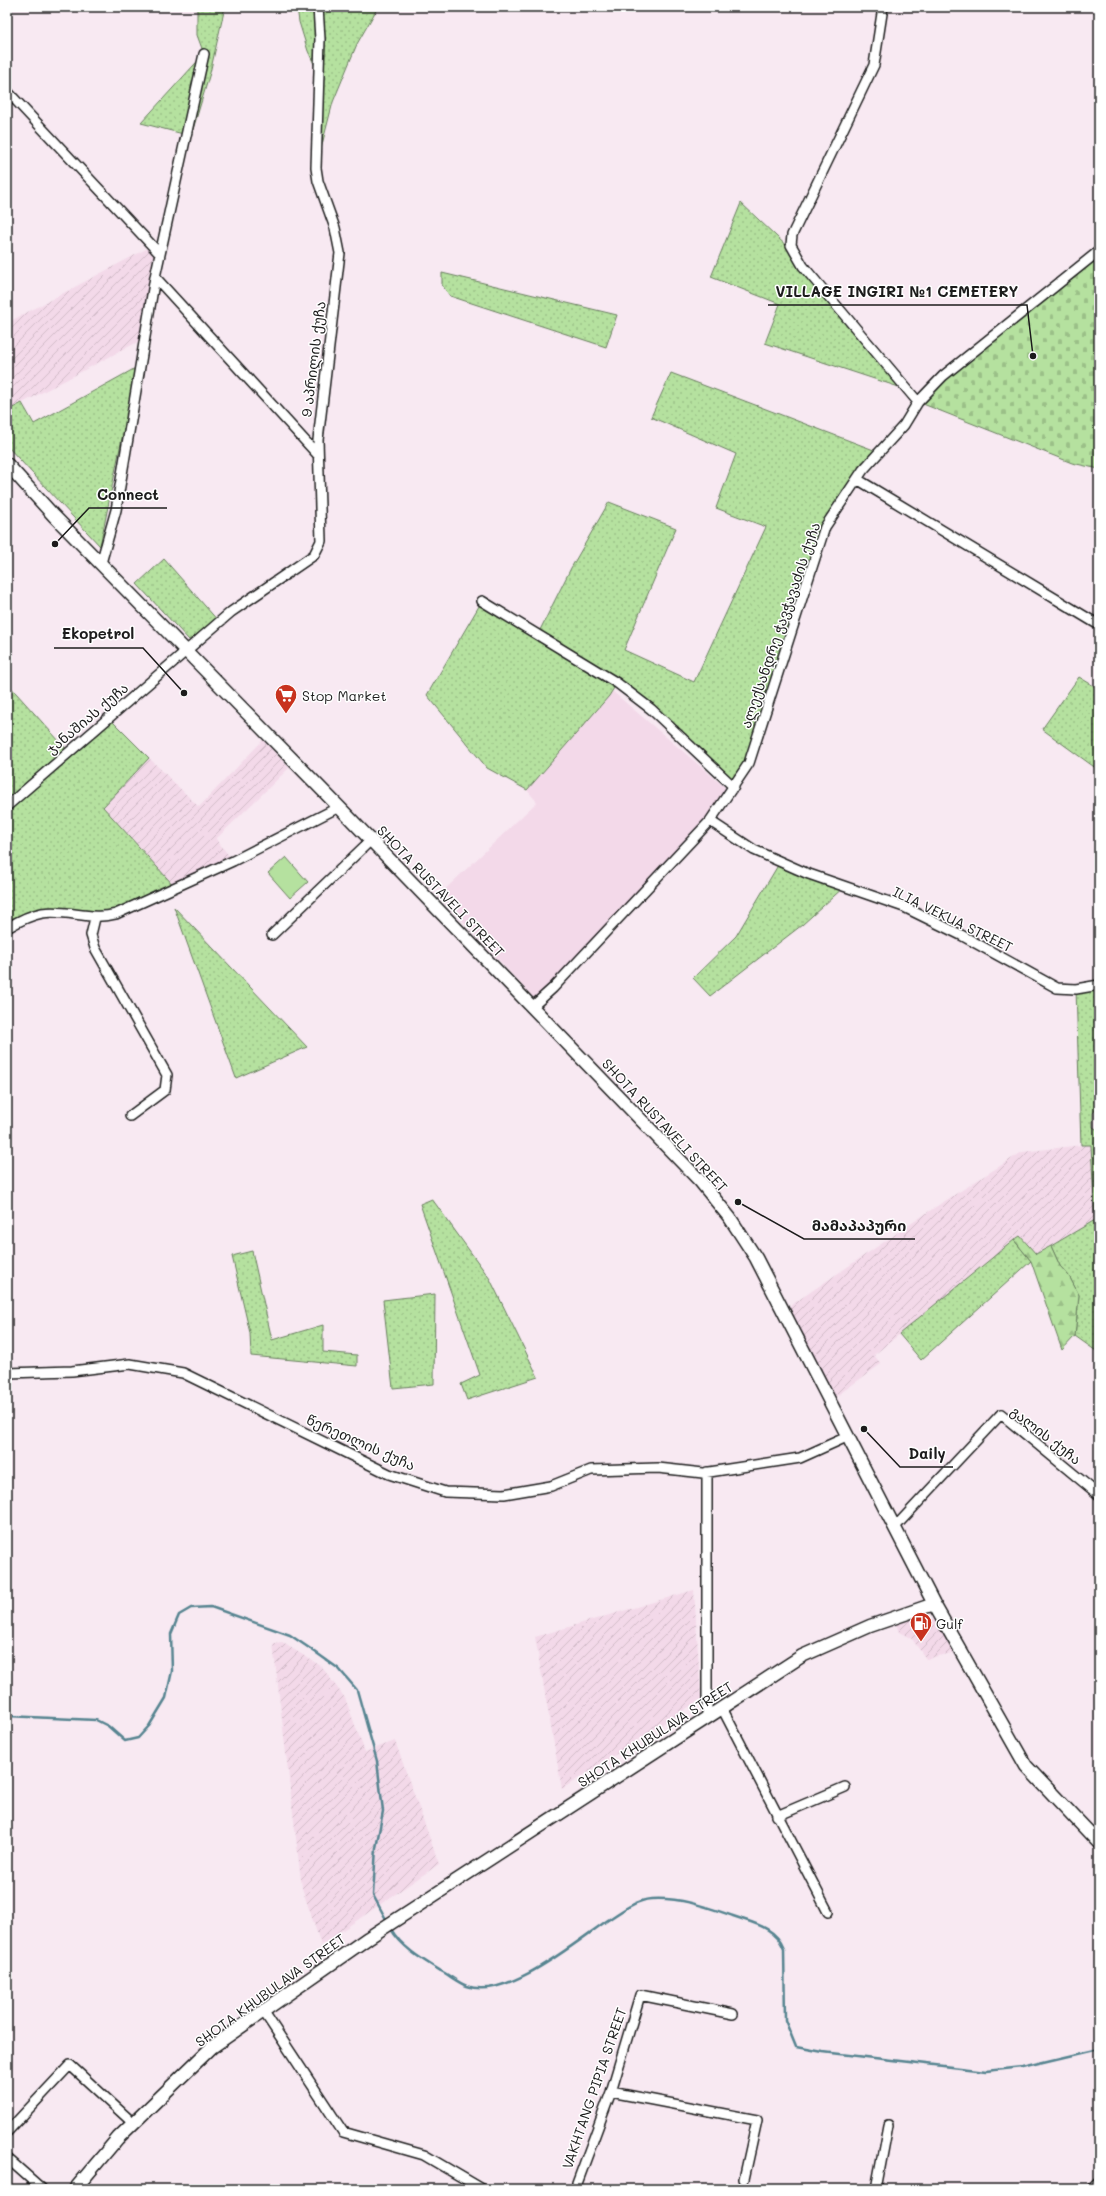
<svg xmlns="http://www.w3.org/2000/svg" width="1106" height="2196" font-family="Mali,'Noto Sans Georgian',sans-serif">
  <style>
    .built { fill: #f3d9e9 }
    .industrial { fill: url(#industrial-furrows) }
    .grass { fill: url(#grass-dots); stroke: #687e5e }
    .forest { fill: url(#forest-firs); stroke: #687e5e }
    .cemetery { fill: url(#cemetery-stones); stroke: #687e5e }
    .garden { fill: #b5e19f; stroke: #687e5e }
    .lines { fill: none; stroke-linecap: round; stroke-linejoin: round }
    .stream { stroke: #578490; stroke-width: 2.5 }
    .minor-casing { stroke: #1c1c1c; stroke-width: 12 }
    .secondary-casing { stroke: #1c1c1c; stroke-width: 15 }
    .minor { stroke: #fff; stroke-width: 9 }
    .secondary { stroke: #fff; stroke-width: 12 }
    .labels { text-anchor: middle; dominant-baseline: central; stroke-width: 3; stroke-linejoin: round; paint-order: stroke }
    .street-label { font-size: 14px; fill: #1c1c1c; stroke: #fff }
    .poi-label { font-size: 14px; fill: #1c1c1c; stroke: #fff; text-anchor: start }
    .leader { fill: none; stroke: #1c1c1c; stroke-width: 1.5 }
    .callout-dot { fill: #1c1c1c; stroke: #fff; stroke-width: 1.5 }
    .callout-label { font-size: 15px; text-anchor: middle; font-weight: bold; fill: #1c1c1c; stroke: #fff; stroke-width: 3; stroke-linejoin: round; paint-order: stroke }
  </style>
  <defs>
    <pattern id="industrial-furrows" width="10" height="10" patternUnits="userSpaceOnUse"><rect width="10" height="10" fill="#f3d9e9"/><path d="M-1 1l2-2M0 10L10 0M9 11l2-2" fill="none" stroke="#d0bac7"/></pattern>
    <pattern id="grass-dots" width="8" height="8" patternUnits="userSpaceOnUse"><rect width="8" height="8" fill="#b5e19f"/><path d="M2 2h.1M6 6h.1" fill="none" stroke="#9bc088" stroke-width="1.8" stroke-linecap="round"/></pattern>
    <pattern id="forest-firs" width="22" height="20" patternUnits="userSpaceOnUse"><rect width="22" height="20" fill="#b5e19f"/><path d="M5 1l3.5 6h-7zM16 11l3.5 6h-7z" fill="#9bc088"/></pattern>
    <pattern id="cemetery-stones" width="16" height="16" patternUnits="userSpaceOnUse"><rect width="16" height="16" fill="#b5e19f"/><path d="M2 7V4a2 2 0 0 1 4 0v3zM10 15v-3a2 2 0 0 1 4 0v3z" fill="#9bc088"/></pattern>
  </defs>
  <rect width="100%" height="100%" fill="#f8e9f2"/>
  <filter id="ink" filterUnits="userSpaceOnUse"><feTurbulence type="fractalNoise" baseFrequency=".025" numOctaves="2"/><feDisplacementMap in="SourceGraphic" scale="8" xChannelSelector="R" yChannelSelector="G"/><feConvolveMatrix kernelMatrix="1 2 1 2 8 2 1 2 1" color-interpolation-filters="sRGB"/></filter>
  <g filter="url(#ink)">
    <!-- built -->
    <path class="built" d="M 612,691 L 727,789 L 709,819 L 554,982 L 534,998 L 439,895 L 537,802 L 527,790 Z"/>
    <!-- industrial -->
    <path class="industrial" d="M 152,246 L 160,254 L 145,338 L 7,411 L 7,323 Z
      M 263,740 L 289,768 L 216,839 L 233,861 L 175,887 L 103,807 L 149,758 L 199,807 Z
      M 1091,1144 L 1096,1220 L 1036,1254 L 1020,1236 L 874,1355 L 881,1364 L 831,1400 L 784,1310 L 937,1206 L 1022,1152 Z
      M 694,1590 L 701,1699 L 562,1789 L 535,1637 Z
      M 923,1616 L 937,1621 L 956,1652 L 926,1659 L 912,1639 L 899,1632 L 896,1624 Z
      M 283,1643 L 321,1666 L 345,1698 L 365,1752 L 395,1741 L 439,1864 L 321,1945 L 302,1888 L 273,1644 Z"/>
    <!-- grass -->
    <path class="grass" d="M 197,7 L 225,7 L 210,73 L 191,136 L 141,123 L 204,54 L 197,35 Z
      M 297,7 L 378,7 L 357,44 L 333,102 L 316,168 L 319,75 L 308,51 L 299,22 Z
      M 741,203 L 794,253 L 911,391 L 765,343 L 780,304 L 711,277 Z
      M 442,273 L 617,315 L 606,347 L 450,296 L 442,285 Z
      M 141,365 L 131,424 L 124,428 L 100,546 L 7,446 L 7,411 L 22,403 L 34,424 Z
      M 671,373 L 879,452 L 825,527 L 749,763 L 734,787 L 617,683 L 609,696 L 527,790 L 487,768 L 427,695 L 482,601 L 538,634 L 571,568 L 609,502 L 676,528 L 624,650 L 694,682 L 766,527 L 716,508 L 736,454 L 651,417 Z
      M 164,559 L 219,622 L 189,640 L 137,584 Z
      M 1079,677 L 1099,689 L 1099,767 L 1097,769 L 1042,729 Z
      M 7,683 L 69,752 L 109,718 L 149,758 L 103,807 L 175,887 L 116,914 L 53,913 L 7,928 Z
      M 780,862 L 844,887 L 802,925 L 710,996 L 693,978 L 736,936 Z
      M 174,907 L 307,1047 L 236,1078 Z
      M 1099,985 L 1099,1105 L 1093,1113 L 1093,1127 L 1099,1131 L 1099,1353 L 1075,1336 L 1079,1295 L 1069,1276 L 1060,1266 L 1051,1246 L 1095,1220 L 1091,1145 L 1081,1145 L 1076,989 Z
      M 432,1199 L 490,1279 L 538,1377 L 467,1400 L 461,1384 L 480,1375 L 420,1204 Z
      M 1014,1240 L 1031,1261 L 921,1360 L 899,1334 Z
      M 252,1251 L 272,1340 L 323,1325 L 323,1352 L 357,1355 L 357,1366 L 251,1356 L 250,1333 L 232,1256 Z
      M 435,1294 L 434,1384 L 393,1388 L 383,1300 Z"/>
    <!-- forest -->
    <path class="forest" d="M 1020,1236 L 1036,1254 L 1051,1246 L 1060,1266 L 1069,1276 L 1079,1295 L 1075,1336 L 1062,1350 L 1031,1261 L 1014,1240 Z"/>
    <!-- cemetery -->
    <path class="cemetery" d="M 1087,261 L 1099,264 L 1099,469 L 1072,463 L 918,402 Z"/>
    <!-- garden -->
    <path class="garden" d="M 286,857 L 308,882 L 290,898 L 268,873 Z"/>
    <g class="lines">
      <!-- stream -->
      <path class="stream" d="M 7,1716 L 96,1720 L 108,1726 L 125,1741 L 138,1738 L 149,1726 L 166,1698 L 172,1671 L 171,1634 L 179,1615 L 191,1608 L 211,1607 L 290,1635 L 318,1654 L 339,1669 L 357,1690 L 377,1761 L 383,1811 L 376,1848 L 373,1895 L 387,1921
        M 391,1929 C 401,1947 423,1960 441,1971 C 449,1975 458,1983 467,1986 C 506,2001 577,1941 608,1920 C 620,1912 636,1900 651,1899 C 680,1897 707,1907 733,1916 C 753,1923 776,1927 784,1949 L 785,2020 L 796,2047 L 823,2052 L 986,2071 L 1023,2067 L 1099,2049"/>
      <!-- minor casing -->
      <g class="minor-casing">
        <path id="minor" d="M 883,7 L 874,65 L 792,235 L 791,245 L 803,266 L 918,402
          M 7,91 L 160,254
          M 155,277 L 318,455
          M 857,479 L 1099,625
          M 101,563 L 116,510 L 155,277 L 204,54
          M 482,601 L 617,683 L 651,709 L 734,787
          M 7,806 L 231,612 L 314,555 L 321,541 L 318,440 L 340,253 L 335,228 L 318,181 L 316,168 L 320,39 L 318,7
          M 710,821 L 754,850 L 806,873 L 904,907 L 961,935 L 1057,988 L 1076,989 L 1099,985
          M 95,918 L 91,935 L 95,948 L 167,1075 L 165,1090 L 130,1116
          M 7,928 C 17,922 30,915 42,913 C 67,909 91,921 116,914 L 233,861 L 339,807
          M 272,935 L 371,840
          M 532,1007 L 553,988 L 710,821 L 749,763 L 825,527 L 863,470 L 904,425 L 918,402 L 943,376 L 1099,251
          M 7,1373 L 72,1371 L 130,1364 L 183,1373 L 389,1474 L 445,1492 L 504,1494 L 551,1486 L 591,1470 L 658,1468 L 703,1473 L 800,1458 L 849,1436
          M 896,1526 L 1001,1414 L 1099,1495
          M 722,1708 L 828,1912
          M 707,1718 L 707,1472
          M 777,1816 L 845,1787
          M 264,2012 L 343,2132 L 424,2155 L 482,2189
          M 611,2092 L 757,2120 L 744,2179
          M 7,2132 L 70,2065 L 133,2123
          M 7,2158 L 42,2189
          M 575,2189 L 611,2092 L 640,1995 L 733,2014
          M 876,2189 L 888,2125
          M 1093,2189 L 1099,2183"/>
      </g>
      <!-- secondary casing -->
      <g class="secondary-casing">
        <path id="secondary" d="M 7,464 L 54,516 L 339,807 L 700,1181 L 730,1218 L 756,1258 L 934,1604 L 1026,1766 L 1099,1843
          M 75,2189 L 118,2138 L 212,2047 L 368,1938 L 802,1656 L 870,1626 L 934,1604"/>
      </g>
      <!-- minor -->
      <use href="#minor" class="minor"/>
      <!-- secondary -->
      <use href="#secondary" class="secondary"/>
    </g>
  </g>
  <!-- icons -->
  <defs>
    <g id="supermarket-pin" transform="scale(1.15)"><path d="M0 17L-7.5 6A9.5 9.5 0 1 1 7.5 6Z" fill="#c8321e" stroke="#fff"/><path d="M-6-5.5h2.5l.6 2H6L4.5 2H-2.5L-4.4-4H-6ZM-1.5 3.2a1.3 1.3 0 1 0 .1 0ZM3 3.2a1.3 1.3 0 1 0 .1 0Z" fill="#fff"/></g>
    <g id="fuel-pin" transform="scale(1.15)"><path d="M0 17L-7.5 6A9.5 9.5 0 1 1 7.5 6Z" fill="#c8321e" stroke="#fff"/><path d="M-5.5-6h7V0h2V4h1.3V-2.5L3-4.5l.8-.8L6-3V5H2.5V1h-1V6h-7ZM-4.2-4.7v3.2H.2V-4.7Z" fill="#fff"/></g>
  </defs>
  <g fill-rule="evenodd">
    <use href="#supermarket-pin" x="286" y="695"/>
    <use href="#fuel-pin" x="921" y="1623"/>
  </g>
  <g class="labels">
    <!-- street labels -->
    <g class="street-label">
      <text transform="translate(313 359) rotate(-83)">9 აპრილის ქუჩა</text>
      <text transform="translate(780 625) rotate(-71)">ალექსანდრე ჭავჭავაძის ქუჩა</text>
      <text transform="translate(87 718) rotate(-40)">ჯანაშიას ქუჩა</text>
      <text transform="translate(441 891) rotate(46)">SHOTA RUSTAVELI STREET</text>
      <text transform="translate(953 919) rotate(26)">ILIA VEKUA STREET</text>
      <text transform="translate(665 1125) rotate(47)">SHOTA RUSTAVELI STREET</text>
      <text transform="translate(1046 1435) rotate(38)">გალის ქუჩა</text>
      <text transform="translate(361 1442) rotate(24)">წერეთლის ქუჩა</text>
      <text transform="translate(655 1734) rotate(-33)">SHOTA KHUBULAVA STREET</text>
      <text transform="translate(270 1990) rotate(-36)">SHOTA KHUBULAVA STREET</text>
      <text transform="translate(594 2088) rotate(-71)">VAKHTANG PIPIA STREET</text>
    </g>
    <!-- poi labels -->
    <g class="poi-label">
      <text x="302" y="695">Stop Market</text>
      <text x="936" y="1623">Gulf</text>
    </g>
  </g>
  <!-- callouts -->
  <path class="leader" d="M1033 356L1027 305H768M55 544L89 508H167M184 693L143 648H54M738 1202L804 1239H915M864 1429L900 1467H953"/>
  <g class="callout-dot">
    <circle cx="1033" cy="356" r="4"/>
    <circle cx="55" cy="544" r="4"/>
    <circle cx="184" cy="693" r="4"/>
    <circle cx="738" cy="1202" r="4"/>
    <circle cx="864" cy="1429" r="4"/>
  </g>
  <g class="callout-label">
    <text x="897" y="297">VILLAGE INGIRI №1 CEMETERY</text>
    <text x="128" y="500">Connect</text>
    <text x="98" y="639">Ekopetrol</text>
    <text x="859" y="1231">მამაპაპური</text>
    <text x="927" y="1459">Daily</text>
  </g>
  <!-- margin -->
  <rect width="1106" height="2196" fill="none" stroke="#fff" stroke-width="24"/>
  <rect x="12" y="12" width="1082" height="2172" fill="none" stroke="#1c1c1c" stroke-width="1.5" filter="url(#ink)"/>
</svg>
